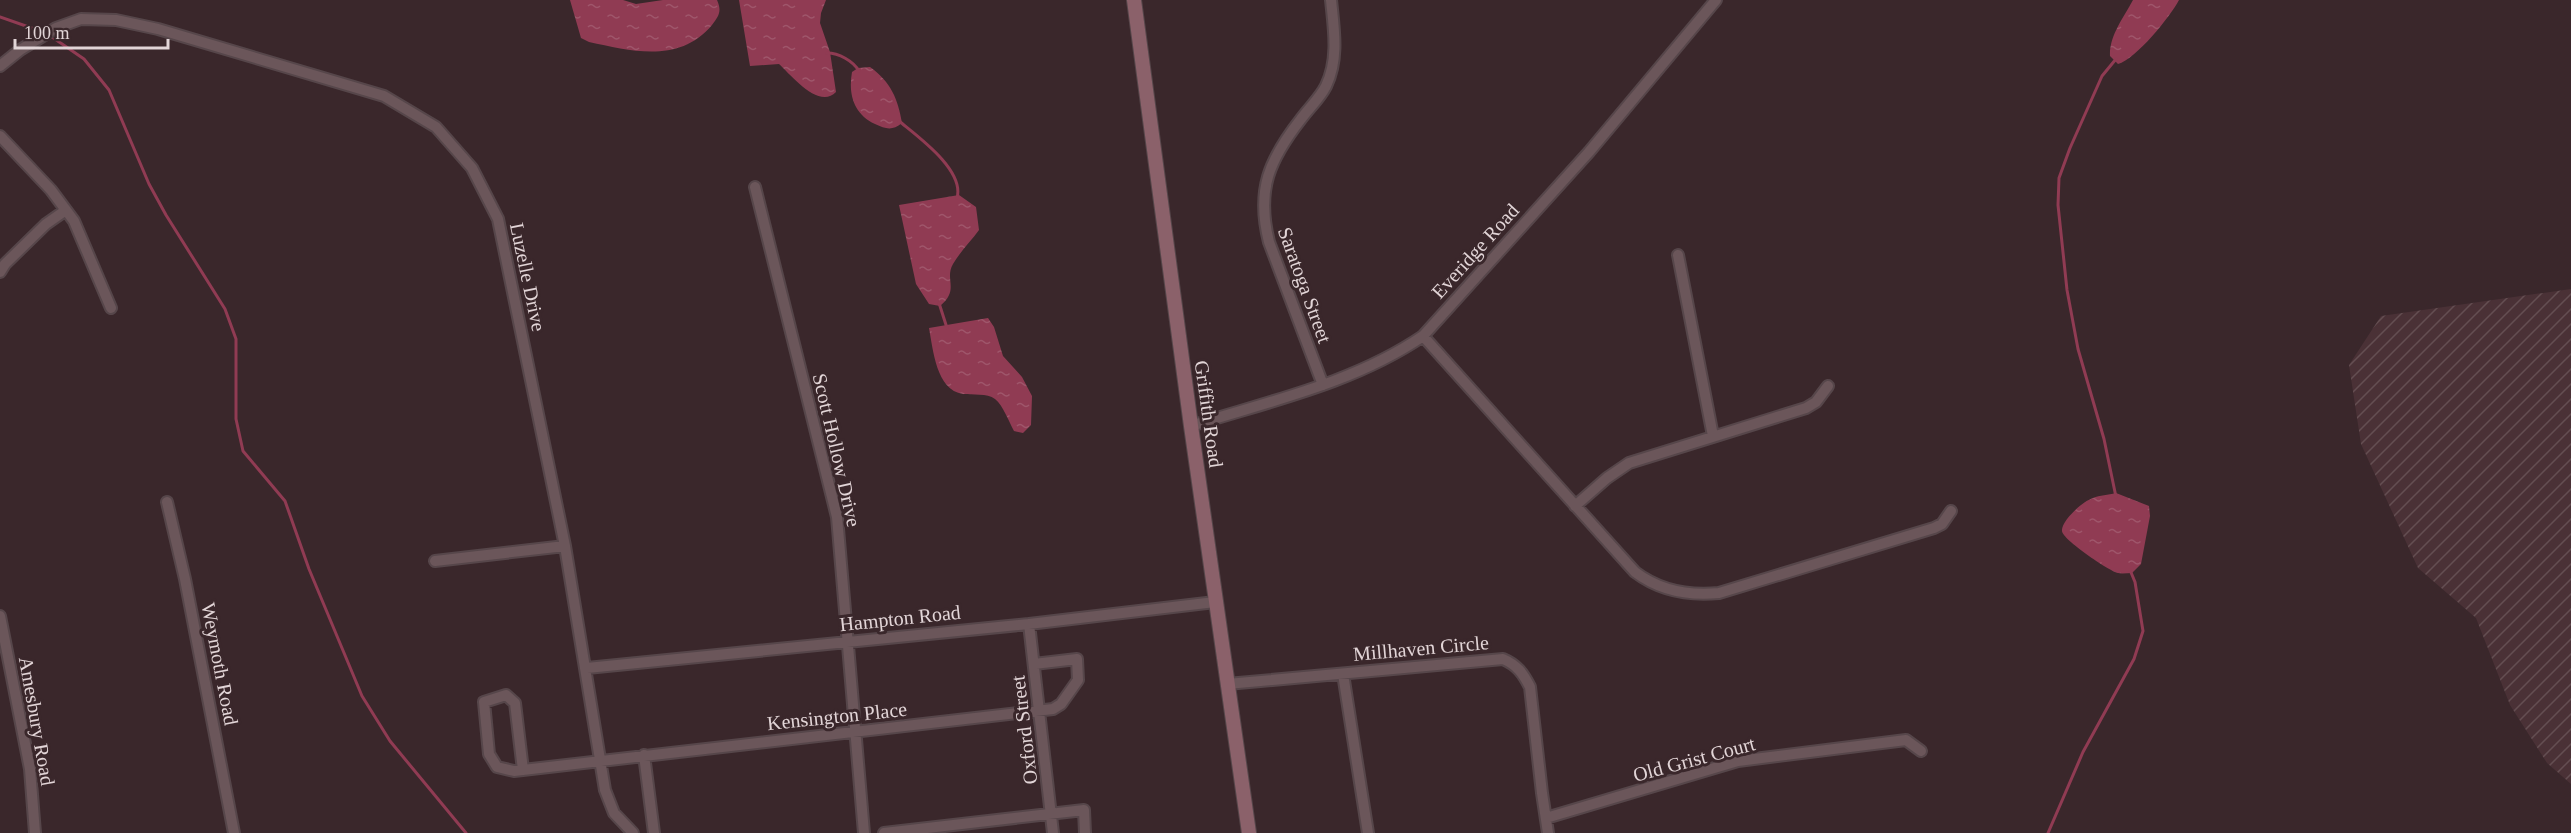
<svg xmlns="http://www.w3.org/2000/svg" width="2571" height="833" font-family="'Times New Roman',serif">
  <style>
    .industrial { fill: url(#industrial-furrows) }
    .water { fill: url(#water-ripples) }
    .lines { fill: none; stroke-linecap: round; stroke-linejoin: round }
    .stream { stroke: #903b53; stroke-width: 3 }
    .street-casing { stroke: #56464a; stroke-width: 14 }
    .secondary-casing { stroke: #56464a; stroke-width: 16 }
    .street { stroke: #6b565a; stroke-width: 10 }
    .secondary { stroke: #8b616a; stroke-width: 14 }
    .labels { text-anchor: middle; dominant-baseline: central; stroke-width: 6; stroke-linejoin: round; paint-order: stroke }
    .street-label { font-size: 20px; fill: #e2d5d7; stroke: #3a272b }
  </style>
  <defs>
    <pattern id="industrial-furrows" width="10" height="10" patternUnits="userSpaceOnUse" patternTransform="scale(1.5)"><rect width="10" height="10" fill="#4a3136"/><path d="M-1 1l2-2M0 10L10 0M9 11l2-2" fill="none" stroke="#644e52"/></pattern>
    <pattern id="water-ripples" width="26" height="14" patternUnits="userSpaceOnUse" patternTransform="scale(1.5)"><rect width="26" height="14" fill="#903b53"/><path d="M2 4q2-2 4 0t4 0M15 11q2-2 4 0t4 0" fill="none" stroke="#9f566b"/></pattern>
  </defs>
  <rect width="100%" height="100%" fill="#3a272b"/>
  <!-- industrial -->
  <path class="industrial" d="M 2571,289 L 2571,784 L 2547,763 L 2510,705 L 2476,618 L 2418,568 L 2361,444 L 2349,365 L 2381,316 Z"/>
  <!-- water -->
  <path class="water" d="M 570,0 L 623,0 L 636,4 L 663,0 L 717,0 C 722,11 719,16 712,25 C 679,64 632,51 589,42 L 581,38 Z
    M 739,0 L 826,0 L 821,13 L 820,23 L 830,52 L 836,92 C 819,110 791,75 779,64 L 750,66 Z
    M 2133,0 L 2179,0 C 2170,17 2136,59 2118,64 L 2110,56 C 2109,36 2124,17 2133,0 Z
    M 870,67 C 891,82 898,99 902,123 C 892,131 886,129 875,124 C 854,114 848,95 852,72 L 858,68 Z
    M 959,195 L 976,207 L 979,230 C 971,241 960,252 953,264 C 944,280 960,289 940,306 L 929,304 L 916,284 L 899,205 Z
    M 988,318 L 994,327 L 1003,356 L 1022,377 L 1032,396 L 1031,425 L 1023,433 L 1014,431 C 1009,422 1003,405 995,399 C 987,393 973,395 963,394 C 936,390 933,349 929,328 Z
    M 2116,493 L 2149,506 L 2150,516 L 2141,564 L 2132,573 C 2127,573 2122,574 2118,573 C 2109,571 2062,539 2062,531 C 2061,521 2083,501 2093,498 C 2100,495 2108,495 2116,493 Z"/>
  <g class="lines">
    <!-- stream -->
    <path class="stream" d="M 0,17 L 43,32
      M 49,35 L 84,59 L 109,90 L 149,184 L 166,215 L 225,309 L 236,339 L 236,419 L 243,451 L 285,501 L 309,569 L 362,696 L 390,741 L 466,833
      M 827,53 C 839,53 853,61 859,71
      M 2116,59 L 2102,76 L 2070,148 L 2059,178 L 2058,205 L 2067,290 L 2078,349 L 2104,439 L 2116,497
      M 899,121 C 917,136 965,170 957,198
      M 939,303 L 947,328
      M 2048,833 L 2083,752 L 2134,659 L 2143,631 L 2135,582 L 2130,570"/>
    <!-- street casing -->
    <g class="street-casing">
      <path id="street" d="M 0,66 L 20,50 L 56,28 L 81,19 L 116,20 L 158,29 L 384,96 L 436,127 L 472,168 L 498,219 L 565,546 L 605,790 L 614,813 L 633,833
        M 0,136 L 51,190 L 74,221 L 111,308
        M 755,187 L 837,517 L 864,833
        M 1678,255 L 1713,436
        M 0,272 L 5,264 L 46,224 L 66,210
        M 1423,336 L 1635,572 C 1660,591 1688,596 1719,593 L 1934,528 L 1942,524 L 1951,511
        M 1323,385 L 1269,242 C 1256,190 1269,160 1301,119 C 1309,108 1320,98 1326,86 C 1339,59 1334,29 1331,0
        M 1191,426 C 1270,401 1354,383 1423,336 L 1589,152 L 1716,0
        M 167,502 L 185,579 L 234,833
        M 1575,506 L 1607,478 L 1629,463 L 1806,408 L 1816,402 L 1828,386
        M 435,561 L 565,546
        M 0,616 L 30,769 L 35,833
        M 1029,624 L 1053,833
        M 587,668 L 1029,624 L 1215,602
        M 1343,674 L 1368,833
        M 1227,684 L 1503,659 C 1517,665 1523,673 1530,687 L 1542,793 L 1548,833
        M 644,755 L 654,833
        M 523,770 L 515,703 L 506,695 L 484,702 L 489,754 L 497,767 L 514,771 L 1053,709 L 1061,704 L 1078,680 L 1077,659 L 1034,664
        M 1546,818 L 1738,761 L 1906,740 L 1921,751
        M 884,833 L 1084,810 L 1085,833"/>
    </g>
    <!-- secondary casing -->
    <g class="secondary-casing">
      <path id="secondary" d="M 1134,0 L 1191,426 L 1249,833"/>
    </g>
    <!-- street -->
    <use href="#street" class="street"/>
    <!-- secondary -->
    <use href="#secondary" class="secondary"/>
  </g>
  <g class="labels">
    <!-- street labels -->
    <g class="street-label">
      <text transform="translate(1475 251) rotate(-48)">Everidge Road</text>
      <text transform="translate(528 277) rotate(78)">Luzelle Drive</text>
      <text transform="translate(1305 285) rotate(70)">Saratoga Street</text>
      <text transform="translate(1209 414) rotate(82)">Griffith Road</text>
      <text transform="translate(837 450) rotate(77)">Scott Hollow Drive</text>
      <text transform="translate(900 618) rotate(-6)">Hampton Road</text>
      <text transform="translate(1421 648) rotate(-5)">Millhaven Circle</text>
      <text transform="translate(220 664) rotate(79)">Weymoth Road</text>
      <text transform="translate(837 716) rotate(-6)">Kensington Place</text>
      <text transform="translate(37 721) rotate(80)">Amesbury Road</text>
      <text transform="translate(1024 730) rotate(-97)">Oxford Street</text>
      <text transform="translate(1694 759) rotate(-15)">Old Grist Court</text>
    </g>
  </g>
  <!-- scale -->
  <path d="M15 39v9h153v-9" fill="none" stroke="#e2d5d7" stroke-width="3"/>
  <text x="24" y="39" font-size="18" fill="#e2d5d7" stroke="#3a272b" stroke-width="4.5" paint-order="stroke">100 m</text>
</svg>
